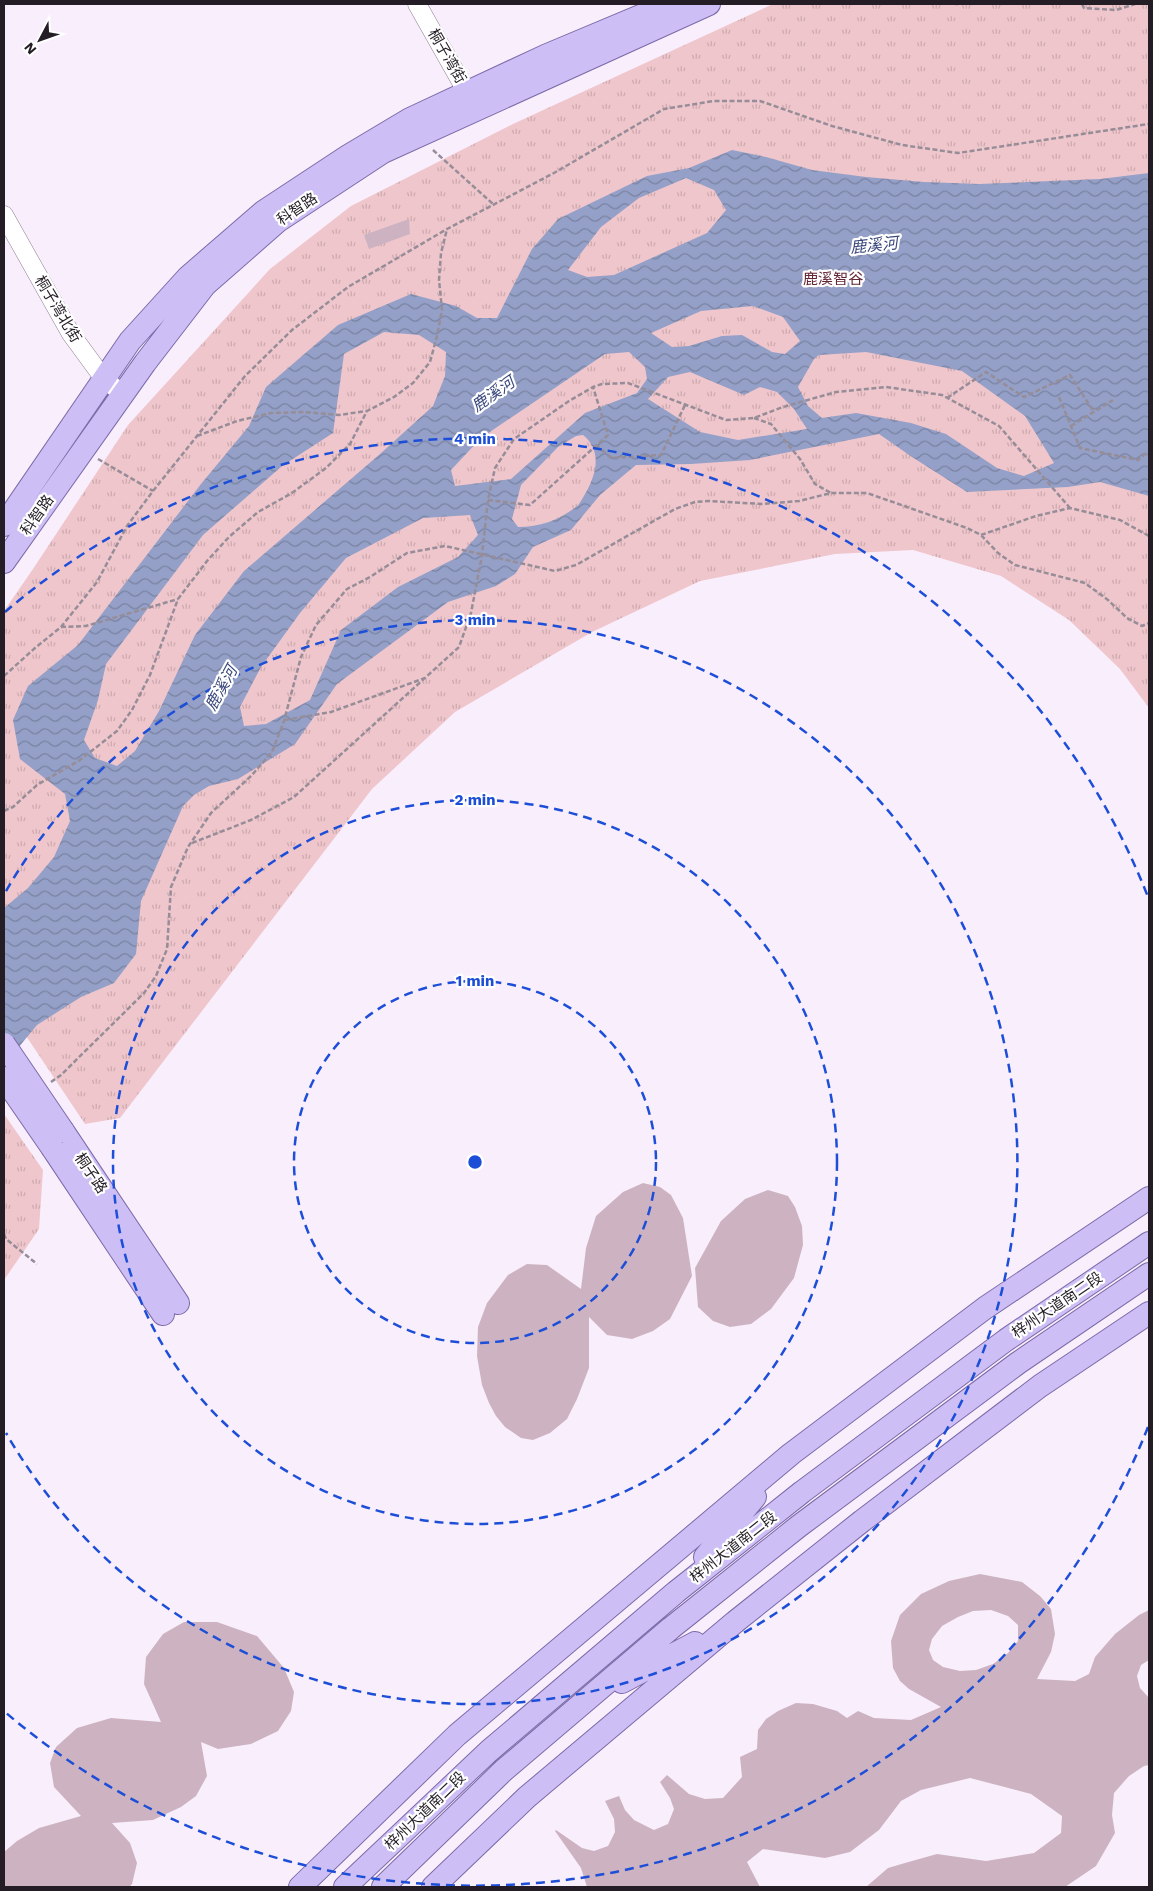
<svg xmlns="http://www.w3.org/2000/svg" width="1153" height="1891" font-family="'Work Sans','Noto Sans SC',sans-serif">
  <style>
    .park { fill: url(#park-tufts) }
    .water { fill: url(#water-waves); fill-rule: evenodd }
    .building { fill: #cdb3c1; fill-rule: evenodd }
    .lines { fill: none; stroke-linecap: round; stroke-linejoin: round }
    .minor-casing { stroke: #8f7f93; stroke-width: 19 }
    .major-casing { stroke: #7c6aa9; stroke-width: 24 }
    .path { stroke: #968d98; stroke-width: 2.5; stroke-dasharray: 5 2.5; stroke-linecap: butt }
    .minor { stroke: #fff; stroke-width: 18 }
    .major { stroke: #cdbff6; stroke-width: 22 }
    .major-bridge-casing { stroke: #7c6aa9; stroke-width: 24; stroke-linecap: butt }
    .major-bridge { stroke: #cdbff6; stroke-width: 22 }
    .ring { fill: none; stroke: #1d4ed8; stroke-width: 2.5; stroke-dasharray: 9 6 }
    .labels { text-anchor: middle; dominant-baseline: central; stroke-width: 4.5; stroke-linejoin: round; paint-order: stroke }
    .street-label { font-size: 15px; fill: #241d25; stroke: #fff }
    .park-label { font-size: 15px; fill: #622635; stroke: #fff }
    .water-label { font-size: 16px; font-style: italic; fill: #39477b; stroke: #fff }
    .centre { fill: #1d4ed8; stroke: #fff; stroke-width: 2.5 }
    .ring-label { font-size: 15px; text-anchor: middle; font-weight: bold; fill: #1d4ed8; stroke: #fff; stroke-width: 4.5; stroke-linejoin: round; paint-order: stroke }
  </style>
  <defs>
    <pattern id="park-tufts" width="24" height="20" patternUnits="userSpaceOnUse" patternTransform="scale(1.25)"><rect width="24" height="20" fill="#efc6cc"/><path d="M3 7l-1-3M5 7V3M7 7l1-3M15 17l-1-3M17 17v-4M19 17l1-3" fill="none" stroke="#cdaaaf"/></pattern>
    <pattern id="water-waves" width="16" height="10" patternUnits="userSpaceOnUse" patternTransform="scale(1.25)"><rect width="16" height="10" fill="#94a0c7"/><path d="M0 5q4-4 8 0t8 0" fill="none" stroke="#7982a1"/></pattern>
  </defs>
  <rect width="100%" height="100%" fill="#f9eefc"/>
  <!-- park -->
  <path class="park" d="M 773,4 L 1149,4 L 1149,708 L 1120,669 L 1069,620 L 1001,576 L 913,550 L 835,554 L 700,581 L 592,632 L 455,712 L 372,789 L 120,1118 L 85,1124 L 4,1003 L 4,611 L 33,569 L 128,425 L 270,269 L 351,206 L 513,124 Z
    M 4,1114 L 43,1170 L 39,1229 L 4,1280 Z"/>
  <!-- water -->
  <path class="water" d="M 732,150 L 766,157 L 812,170 L 866,177 L 924,182 L 979,184 L 1100,179 L 1149,173 L 1149,496 L 1100,482 L 1068,487 L 967,492 L 912,457 L 879,434 L 750,460 L 691,464 L 636,465 L 600,495 L 571,530 L 533,547 L 515,574 L 496,586 L 448,602 L 337,684 L 295,744 L 238,779 L 209,786 L 194,795 L 183,806 L 141,901 L 136,954 L 114,983 L 81,997 L 37,1025 L 4,1065 L 4,908 L 28,888 L 54,857 L 70,821 L 65,794 L 20,759 L 13,720 L 28,686 L 78,645 L 201,484 L 249,426 L 266,387 L 338,325 L 411,294 L 456,306 L 477,318 L 497,318 L 532,249 L 558,219 L 647,176 L 689,168 ZM 686,178 L 714,190 L 726,210 L 707,233 L 614,275 L 587,277 L 568,270 L 601,227 L 639,198 ZM 753,306 L 783,317 L 800,341 L 785,354 L 772,352 L 742,335 L 722,336 L 689,346 L 672,347 L 651,333 L 701,311 ZM 384,332 L 419,335 L 446,352 L 445,376 L 433,406 L 380,454 L 244,571 L 195,635 L 159,711 L 135,751 L 117,766 L 95,758 L 84,740 L 98,700 L 106,664 L 203,535 L 282,466 L 333,433 L 344,354 ZM 629,352 L 645,367 L 647,379 L 637,393 L 585,413 L 511,479 L 455,486 L 451,470 L 481,438 L 605,354 ZM 866,352 L 962,371 L 1025,416 L 1054,463 L 1024,476 L 997,468 L 946,434 L 911,423 L 856,413 L 822,418 L 808,406 L 798,387 L 814,359 L 819,355 ZM 690,372 L 744,395 L 760,387 L 777,392 L 794,409 L 807,429 L 738,440 L 700,432 L 648,399 L 668,377 ZM 583,435 C 603,451 596,475 585,494 C 582,499 580,504 576,507 C 559,520 540,527 518,527 L 512,519 L 521,485 L 558,447 L 576,436 ZM 470,515 L 478,535 L 458,557 L 398,587 L 341,630 L 310,700 L 266,724 L 244,726 L 240,707 L 261,667 L 300,613 L 346,558 L 423,518 Z"/>
  <!-- building -->
  <path class="building" d="M 409,219 L 410,234 L 369,249 L 364,235 Z
    M 643,1183 L 660,1187 L 671,1195 L 683,1218 L 692,1276 L 670,1319 L 653,1331 L 632,1339 L 607,1335 L 589,1317 L 589,1368 L 577,1399 L 567,1419 L 550,1433 L 533,1440 L 521,1438 L 505,1427 L 496,1416 L 489,1403 L 482,1385 L 477,1356 L 478,1327 L 487,1303 L 508,1275 L 527,1264 L 547,1265 L 581,1289 L 586,1248 L 596,1216 L 623,1192 Z
    M 768,1190 L 788,1196 L 795,1207 L 802,1226 L 803,1245 L 794,1278 L 771,1309 L 751,1324 L 730,1327 L 713,1321 L 698,1307 L 695,1268 L 721,1221 L 745,1199 Z
    M 980,1574 L 1022,1582 L 1040,1596 L 1051,1609 L 1055,1634 L 1051,1652 L 1037,1679 L 1075,1681 L 1089,1674 L 1095,1657 L 1115,1634 L 1139,1615 L 1149,1610 L 1149,1660 L 1141,1665 L 1137,1676 L 1140,1688 L 1149,1698 L 1149,1765 L 1144,1766 L 1129,1776 L 1114,1793 L 1112,1815 L 1115,1833 L 1096,1866 L 1065,1887 L 866,1887 L 888,1868 L 905,1863 L 937,1854 L 986,1861 L 1034,1853 L 1061,1833 L 1062,1816 L 1031,1794 L 970,1778 L 921,1790 L 901,1801 L 879,1830 L 850,1852 L 825,1858 L 763,1849 L 747,1862 L 760,1887 L 587,1887 L 581,1868 L 555,1831 L 556,1830 L 582,1848 L 594,1851 L 608,1846 L 615,1832 L 614,1819 L 605,1801 L 619,1796 L 625,1810 L 634,1820 L 654,1830 L 668,1824 L 674,1809 L 670,1798 L 660,1782 L 667,1775 L 689,1794 L 705,1799 L 723,1798 L 742,1777 L 740,1757 L 757,1749 L 758,1730 L 766,1719 L 778,1711 L 796,1703 L 813,1704 L 837,1711 L 847,1718 L 858,1711 L 874,1718 L 911,1720 L 941,1707 L 909,1689 L 900,1681 L 893,1668 L 891,1641 L 900,1615 L 921,1594 L 949,1581 ZM 991,1610 L 1008,1616 L 1018,1625 L 1018,1641 L 1008,1653 L 993,1664 L 976,1670 L 960,1671 L 943,1667 L 933,1660 L 929,1650 L 932,1639 L 942,1626 L 958,1617 L 973,1611 Z
    M 184,1622 L 217,1622 L 257,1636 L 284,1668 L 294,1692 L 291,1711 L 278,1731 L 251,1744 L 218,1749 L 201,1742 L 207,1776 L 196,1796 L 181,1807 L 153,1820 L 112,1823 L 130,1843 L 137,1863 L 132,1884 L 129,1887 L 4,1887 L 4,1852 L 17,1841 L 39,1828 L 81,1816 L 54,1787 L 50,1763 L 56,1747 L 77,1728 L 111,1718 L 161,1722 L 144,1684 L 146,1657 L 163,1634 Z"/>
  <g class="lines">
    <!-- minor casing -->
    <g class="minor-casing">
      <path id="minor" d="M 417,4 L 473,103
        M 4,215 L 71,334 L 104,379 L 123,394"/>
    </g>
    <!-- major casing -->
    <g class="major-casing">
      <path id="major" d="M 4,525 L 130,341 L 188,277 L 263,212 L 348,156 L 410,119 L 545,56 L 669,4
        M 4,562 L 145,363 L 205,285 L 278,221 L 383,152 L 709,4
        M 63,1131 L 178,1303
        M 53,1149 L 163,1314
        M 705,1557 L 755,1497
        M 622,1682 L 695,1643
        M 300,1887 L 457,1735 L 791,1454 L 985,1308 L 1149,1198
        M 345,1887 L 489,1751 L 676,1592 L 802,1492 L 1006,1340 L 1149,1243
        M 383,1887 L 504,1770 L 671,1628 L 799,1526 L 1018,1363 L 1149,1274
        M 433,1887 L 527,1797 L 735,1622 L 862,1521 L 1040,1386 L 1149,1313"/>
    </g>
    <!-- path -->
    <path class="path" d="M 955,4 L 958,4
      M 1082,4 L 1084,8 L 1116,10 L 1135,4
      M 433,150 L 493,204
      M 1059,397 L 1080,448 L 1138,460 L 1149,451
      M 947,398 L 986,372 L 1024,397 L 1070,375 L 1094,412
      M 754,418 L 771,424 L 800,459 L 815,484 L 831,493
      M 1071,426 L 1113,400
      M 197,436 L 237,421 L 271,413 L 304,412 L 339,415 L 367,411
      M 596,445 L 611,458 L 661,455 L 685,405
      M 98,459 L 153,491
      M 488,500 L 530,505 L 608,435 L 593,387
      M 981,535 L 1036,516 L 1070,508 L 1120,520 L 1149,536
      M 61,627 L 86,626 L 178,599
      M 4,676 L 35,648 L 61,627 L 97,582 L 127,526 L 153,491 L 245,376 L 292,330 L 348,287 L 447,229 L 554,173 L 664,109 L 714,101 L 760,101 L 832,126 L 902,145 L 958,153 L 1149,124
      M 285,720 L 331,712 L 425,678
      M 4,811 L 13,807 L 37,785 L 80,760 L 117,731 L 132,710 L 150,675 L 178,599 L 207,561 L 229,537 L 258,512 L 292,493 L 326,468 L 350,444 L 367,411 L 394,397 L 413,383 L 430,362 L 437,336 L 442,310 L 439,280 L 441,253 L 447,229
      M 192,843 L 251,820 L 294,797 L 459,647 L 471,613 L 482,555 L 488,500 L 495,468 L 514,439 L 569,401 L 593,387 L 602,384 L 628,383 L 726,420 L 754,418 L 783,407 L 836,392 L 886,387 L 942,395 L 999,426 L 1070,508
      M 51,1082 L 61,1075 L 144,993 L 156,976 L 167,949 L 171,887 L 188,847 L 211,813 L 251,776 L 272,752 L 284,721 L 301,657 L 316,625 L 347,589 L 370,577 L 407,553 L 445,546 L 555,571 L 576,565 L 675,509 L 695,502 L 709,501 L 762,504 L 799,501 L 831,493 L 867,493 L 967,528 L 981,535 L 998,553 L 1015,565 L 1085,583 L 1108,600 L 1127,618 L 1142,626 L 1149,623
      M 4,1234 L 6,1239 L 37,1264"/>
    <!-- minor -->
    <use href="#minor" class="minor"/>
    <!-- major -->
    <use href="#major" class="major"/>
    <!-- major-bridge casing -->
    <g class="major-bridge-casing">
      <path id="major-bridge" d="M 4,1044 L 63,1131
        M 4,1078 L 53,1149"/>
    </g>
    <!-- major-bridge -->
    <use href="#major-bridge" class="major-bridge"/>
  </g>
  <!-- distance rings -->
  <g class="ring">
    <circle cx="475" cy="1162" r="181"/>
    <circle cx="475" cy="1162" r="362"/>
    <path d="M6 891A542 542 0 1 1 6 1433"/>
    <path d="M1148 1427A723 723 0 0 1 5 1712M5 612A723 723 0 0 1 1148 897"/>
  </g>
  <g class="labels">
    <!-- street labels -->
    <g class="street-label">
      <text transform="translate(447 56) rotate(60)">桐子湾街</text>
      <text transform="translate(297 209) rotate(-34)">科智路</text>
      <text transform="translate(58 309) rotate(59)">桐子湾北街</text>
      <text transform="translate(37 515) rotate(-55)">科智路</text>
      <text transform="translate(91 1173) rotate(56)">桐子路</text>
      <text transform="translate(1057 1305) rotate(-34)">梓州大道南二段</text>
      <text transform="translate(733 1547) rotate(-38)">梓州大道南二段</text>
      <text transform="translate(425 1811) rotate(-44)">梓州大道南二段</text>
    </g>
    <!-- park labels -->
    <g class="park-label">
      <text x="833" y="279">鹿溪智谷</text>
    </g>
    <!-- water labels -->
    <g class="water-label">
      <text transform="translate(874 245) rotate(-6)">鹿溪河</text>
      <text transform="translate(493 394) rotate(-35)">鹿溪河</text>
      <text transform="translate(221 688) rotate(-61)">鹿溪河</text>
    </g>
  </g>
  <circle cx="475" cy="1162" r="8" class="centre"/>
  <g class="ring-label">
    <text x="475" y="444">4 min</text>
    <text x="475" y="625">3 min</text>
    <text x="475" y="805">2 min</text>
    <text x="475" y="986">1 min</text>
  </g>
  <!-- border -->
  <rect width="1153" height="1891" fill="none" stroke="#241d25" stroke-width="10"/>
  <!-- north arrow -->
  <g transform="translate(40 40) rotate(229)" stroke="#ffffff" stroke-width="4" paint-order="stroke">
  <path d="M0-4L9 19L0 12L-9 19Z" fill="#241d25"/>
  <text y="-8" font-size="14" font-weight="bold" text-anchor="middle" fill="#241d25">N</text>
  </g>
</svg>
